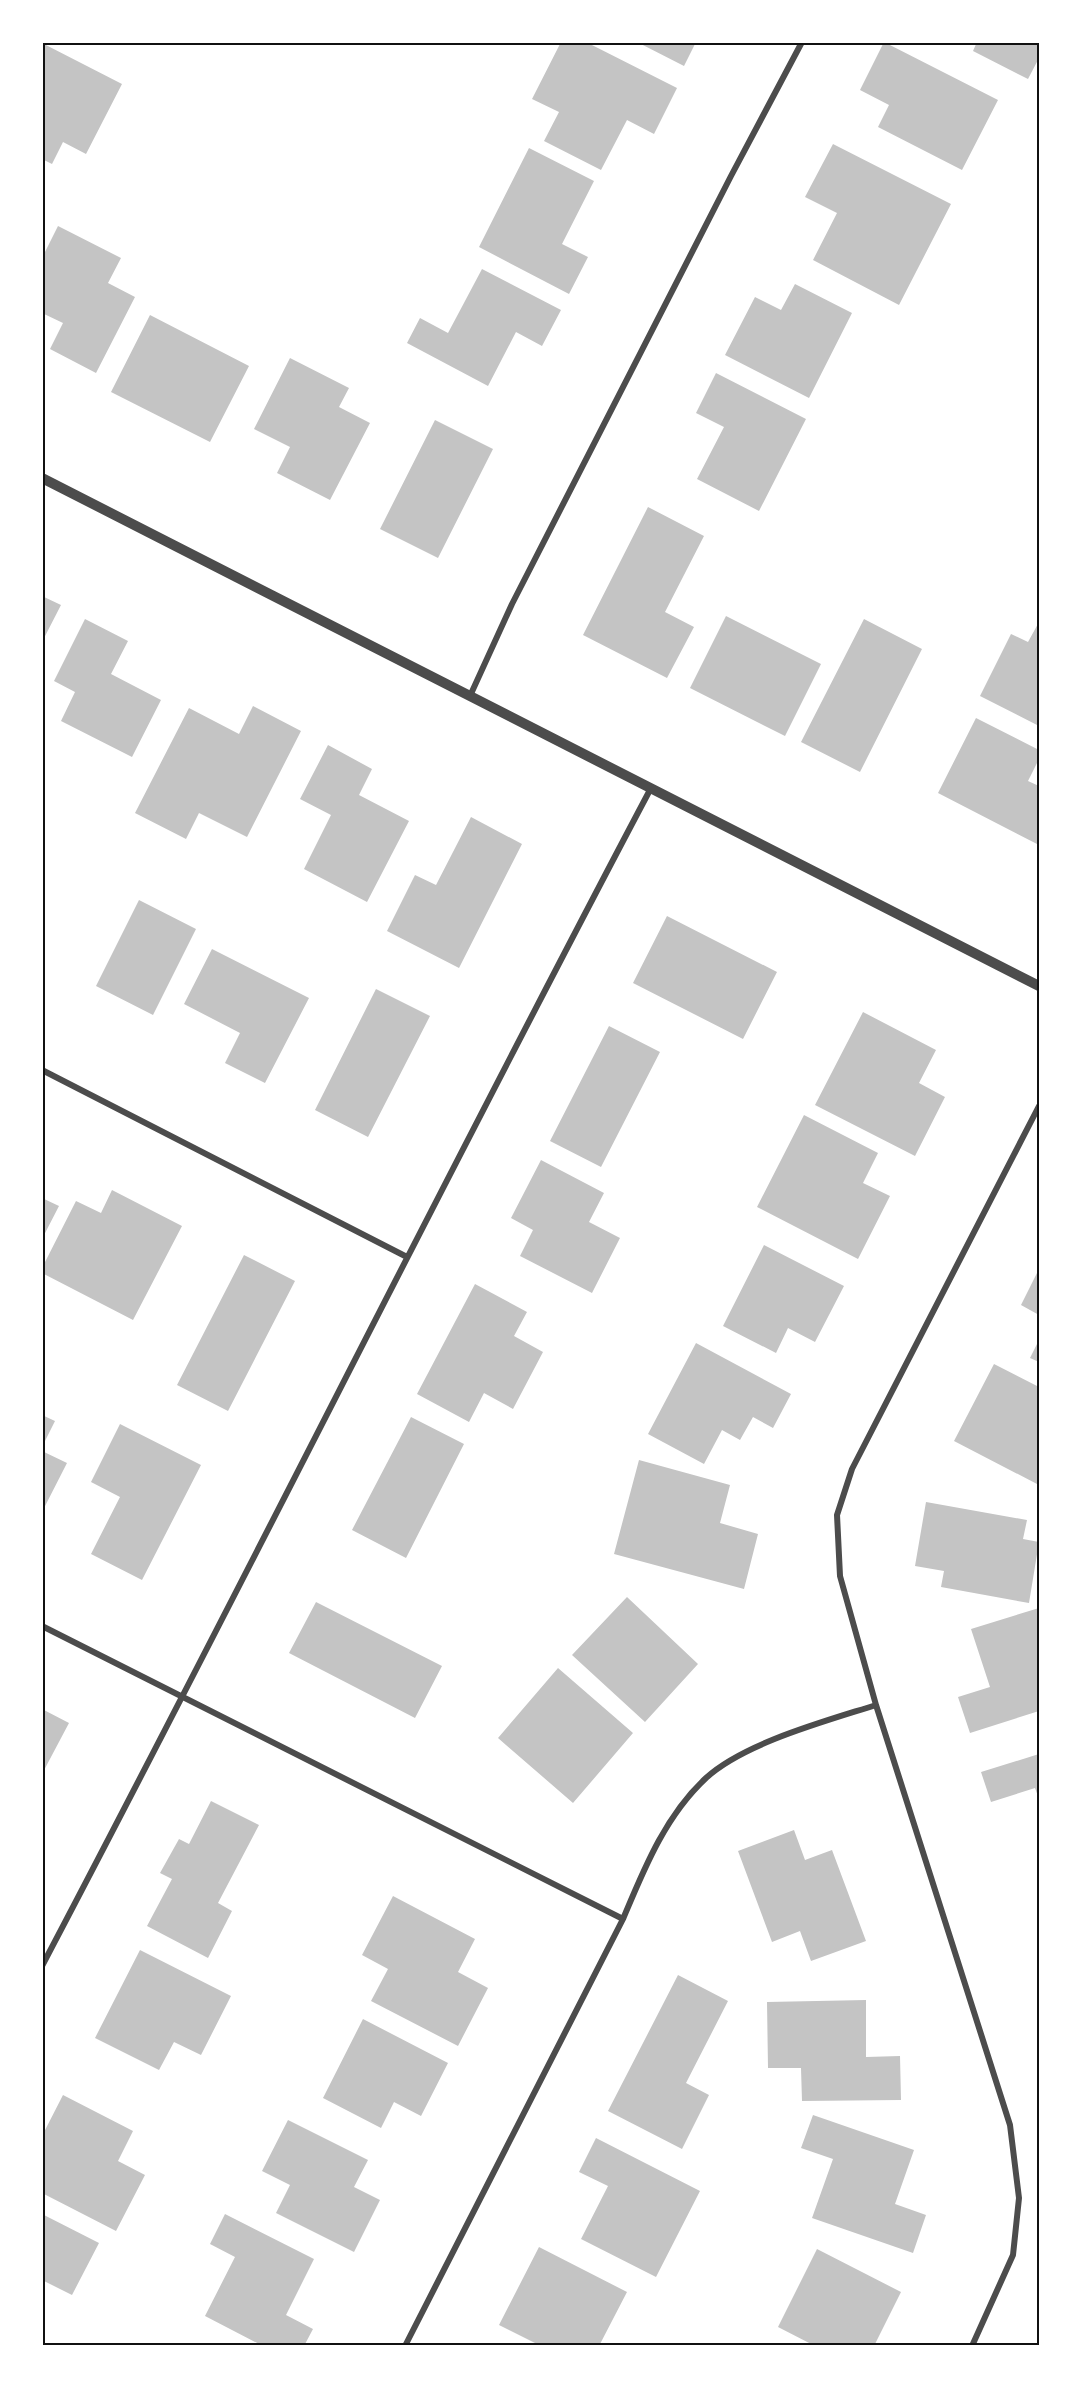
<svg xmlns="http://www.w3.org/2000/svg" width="1081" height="2388" font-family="Commissioner,sans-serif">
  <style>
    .building { fill: #c4c4c4 }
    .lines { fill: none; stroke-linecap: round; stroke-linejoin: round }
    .minor { stroke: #4c4c4c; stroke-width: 6 }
    .tertiary { stroke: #4c4c4c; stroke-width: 10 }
    .neatline { fill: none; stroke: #111; stroke-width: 2 }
  </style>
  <rect width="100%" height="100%" fill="#fff"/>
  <!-- building -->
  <path class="building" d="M 561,42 L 586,42 L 677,88 L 654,134 L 627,120 L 601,170 L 544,141 L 559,112 L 532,99 Z
    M 637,42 L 696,42 L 684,66 Z
    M 884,42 L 998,100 L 962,170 L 878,127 L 889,105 L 860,90 Z
    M 977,42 L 1039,42 L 1039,58 L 1028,79 L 973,51 Z
    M 42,43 L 122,84 L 86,154 L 63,142 L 52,164 L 42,159 Z
    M 833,144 L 951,204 L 899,305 L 813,260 L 837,213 L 805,197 Z
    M 529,148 L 594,181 L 562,244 L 588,257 L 569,294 L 479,247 Z
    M 58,226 L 121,258 L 108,283 L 135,297 L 96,373 L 50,349 L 63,323 L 42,313 L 42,258 Z
    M 482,269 L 561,310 L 542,346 L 516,332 L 488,386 L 407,343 L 420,318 L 448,333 Z
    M 795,284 L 852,313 L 809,398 L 725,355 L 755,297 L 781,310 Z
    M 150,315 L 249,366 L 210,442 L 111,392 Z
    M 290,358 L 349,388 L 339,407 L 370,423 L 330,500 L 277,473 L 290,447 L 254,429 Z
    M 716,373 L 806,419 L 759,511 L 697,479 L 724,427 L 696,413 Z
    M 435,420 L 493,449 L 438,558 L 380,529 Z
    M 648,507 L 704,536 L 665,612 L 694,627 L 667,678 L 583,635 Z
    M 42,596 L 61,605 L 42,642 Z
    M 726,616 L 821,664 L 785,736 L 690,688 Z
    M 85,619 L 128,641 L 111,674 L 161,700 L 132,757 L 61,721 L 75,692 L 54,681 Z
    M 864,619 L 922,649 L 860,772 L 801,742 Z
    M 1039,622 L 1039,726 L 980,696 L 1011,634 L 1028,642 Z
    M 253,706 L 301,731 L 247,837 L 199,813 L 186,839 L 135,813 L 189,708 L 239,734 Z
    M 976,718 L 1039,750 L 1039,759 L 1028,781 L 1039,786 L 1039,839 L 1037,844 L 938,793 Z
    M 328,745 L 372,769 L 359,795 L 409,821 L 367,902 L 304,869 L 331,815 L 300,799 Z
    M 471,817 L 522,844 L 459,968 L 387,931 L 415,875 L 436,885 Z
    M 139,900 L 196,929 L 153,1015 L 96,986 Z
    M 667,916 L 777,972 L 743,1039 L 633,983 Z
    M 212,949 L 309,998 L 265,1083 L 225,1063 L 240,1033 L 184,1004 Z
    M 376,989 L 430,1016 L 368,1137 L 315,1110 Z
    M 863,1012 L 936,1050 L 919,1083 L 945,1097 L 915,1156 L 815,1105 Z
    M 609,1026 L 660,1052 L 601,1167 L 550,1141 Z
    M 804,1115 L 878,1153 L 863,1183 L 890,1196 L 858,1259 L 757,1207 Z
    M 541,1160 L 604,1193 L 589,1222 L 620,1238 L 592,1293 L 520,1256 L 533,1230 L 511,1218 Z
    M 112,1190 L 182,1226 L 133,1320 L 42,1273 L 42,1268 L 76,1201 L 101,1213 Z
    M 42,1198 L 59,1206 L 42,1239 Z
    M 764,1245 L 844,1286 L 815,1342 L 788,1328 L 776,1353 L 723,1326 Z
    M 244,1255 L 295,1281 L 228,1411 L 177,1385 Z
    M 1039,1269 L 1039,1315 L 1021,1305 Z
    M 475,1284 L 527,1312 L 514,1336 L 543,1352 L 513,1409 L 484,1393 L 469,1422 L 417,1394 Z
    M 1039,1340 L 1039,1362 L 1030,1358 Z
    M 696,1343 L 791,1394 L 773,1428 L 753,1417 L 740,1440 L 722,1430 L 704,1464 L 648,1434 Z
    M 994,1364 L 1039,1387 L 1037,1484 L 954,1441 Z
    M 42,1415 L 55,1421 L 42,1447 Z
    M 411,1417 L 464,1444 L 406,1558 L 352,1530 Z
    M 120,1424 L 201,1465 L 142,1580 L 91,1554 L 120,1497 L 91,1482 Z
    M 42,1451 L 67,1463 L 42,1512 Z
    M 639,1460 L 730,1485 L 720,1523 L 758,1534 L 744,1589 L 614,1554 Z
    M 926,1502 L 1027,1520 L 1023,1539 L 1039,1542 L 1029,1603 L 941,1587 L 944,1571 L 915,1566 Z
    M 627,1597 L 698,1664 L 645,1722 L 572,1655 Z
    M 316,1602 L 442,1666 L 415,1718 L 289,1653 Z
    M 1039,1608 L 1039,1711 L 970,1733 L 958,1697 L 990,1687 L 971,1629 Z
    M 558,1668 L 633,1733 L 573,1803 L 498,1738 Z
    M 42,1709 L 69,1723 L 42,1774 Z
    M 1039,1754 L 1039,1799 L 1035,1788 L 991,1802 L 981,1772 Z
    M 211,1801 L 259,1825 L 218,1903 L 232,1911 L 208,1958 L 147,1926 L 172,1879 L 160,1873 L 179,1839 L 189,1844 Z
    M 794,1830 L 805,1860 L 832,1850 L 866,1941 L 811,1961 L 800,1931 L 772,1942 L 738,1851 Z
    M 393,1896 L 475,1939 L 458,1972 L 488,1988 L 458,2046 L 371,2001 L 388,1969 L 362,1955 Z
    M 140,1950 L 231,1996 L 201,2055 L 174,2042 L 159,2070 L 95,2038 Z
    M 678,1975 L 728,2001 L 686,2083 L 709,2095 L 682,2149 L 608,2111 Z
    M 866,2000 L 866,2057 L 900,2056 L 901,2100 L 802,2101 L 801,2068 L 768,2068 L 767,2002 Z
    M 363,2019 L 448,2063 L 421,2116 L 394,2102 L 381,2128 L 323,2098 Z
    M 63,2095 L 133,2131 L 118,2161 L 145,2175 L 116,2231 L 42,2193 L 42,2136 Z
    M 813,2115 L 914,2150 L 895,2204 L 926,2215 L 913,2253 L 812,2218 L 833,2159 L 801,2148 Z
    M 288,2120 L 368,2160 L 354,2187 L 380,2200 L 354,2252 L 276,2213 L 290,2185 L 262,2171 Z
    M 596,2138 L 700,2191 L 656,2277 L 581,2239 L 608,2186 L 579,2172 Z
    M 42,2214 L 99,2243 L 72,2295 L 42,2280 Z
    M 225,2214 L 314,2259 L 286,2315 L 313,2329 L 304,2346 L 263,2346 L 205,2316 L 235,2257 L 210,2244 Z
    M 539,2247 L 627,2292 L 599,2346 L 541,2346 L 499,2325 Z
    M 817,2249 L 901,2292 L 874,2346 L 815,2346 L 778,2327 Z"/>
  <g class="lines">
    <!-- minor -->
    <path class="minor" d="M 470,696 L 512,604 L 731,176 L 802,42
      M 42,1070 L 407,1257
      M 42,1626 L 623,1919
      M 42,1966 C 248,1575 444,1179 651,788
      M 405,2346 L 623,1919 C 644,1869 665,1816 706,1778 C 744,1743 826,1721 876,1705
      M 972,2346 L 1013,2255 L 1019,2198 L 1010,2125 L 876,1705 L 840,1576 L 837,1515 L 852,1469 L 1039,1106"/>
    <!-- tertiary -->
    <path class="tertiary" d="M 42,478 L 1039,986"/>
  </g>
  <!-- border -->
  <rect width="1081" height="2388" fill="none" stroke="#ffffff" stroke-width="87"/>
  <rect x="44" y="44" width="994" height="2300" class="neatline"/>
</svg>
